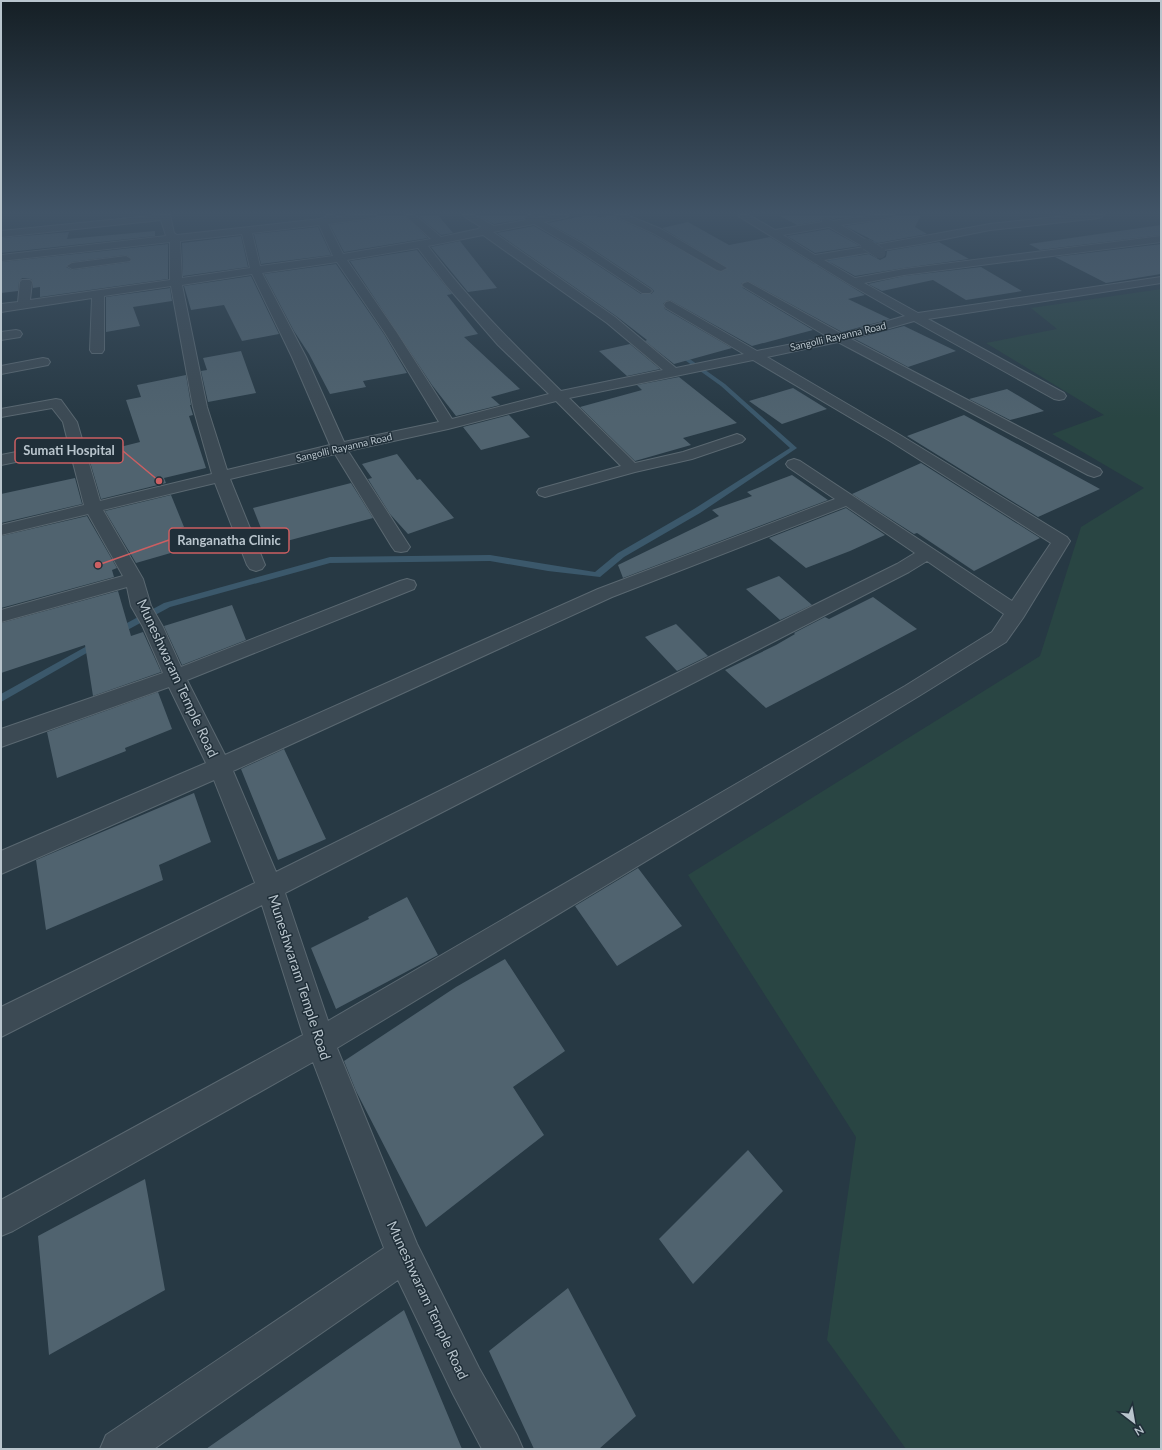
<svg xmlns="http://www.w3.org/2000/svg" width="1162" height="1450" font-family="Lato,sans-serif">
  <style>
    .green { fill: #294543 }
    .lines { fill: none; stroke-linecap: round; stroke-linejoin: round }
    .stream { fill: #3b586b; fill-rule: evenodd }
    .building { fill: #50636f; fill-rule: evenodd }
    .minor-casing { stroke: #5a6871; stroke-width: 2 }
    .minor { fill: #3c4a54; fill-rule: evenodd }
    .minor-bridge-casing { stroke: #5a6871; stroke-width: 12; stroke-linecap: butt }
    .minor-bridge { stroke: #3c4a54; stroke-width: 11 }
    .labels { text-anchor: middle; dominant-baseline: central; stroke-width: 3; stroke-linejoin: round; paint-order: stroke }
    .far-street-label { font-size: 10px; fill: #b9c5cd; stroke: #202f39 }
    .near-street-label { font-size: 14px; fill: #b9c5cd; stroke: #202f39 }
    .leader { fill: none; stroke: #cc5f62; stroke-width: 1.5 }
    .callout-dot { fill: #cc5f62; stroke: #202f39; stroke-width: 1.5 }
    .callout { fill: #202f39; stroke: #cc5f62; stroke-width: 1.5 }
    .callout-label { font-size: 13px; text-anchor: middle; font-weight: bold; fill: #b9c5cd }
  </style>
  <rect width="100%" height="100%" fill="#273944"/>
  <!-- green -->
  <path class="green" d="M 1161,289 L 1161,1449 L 906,1449 L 827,1340 L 856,1137 L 688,875 L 1040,656 L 1081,527 L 1144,488 L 1052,434 L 1104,415 L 986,343 L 1057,329 L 1031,308 Z"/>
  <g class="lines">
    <!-- stream -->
    <path class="stream" d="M 885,234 L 889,235 L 857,256 L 802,270 L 799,268 L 853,254 Z
      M 677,350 L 725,384 L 797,448 L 700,513 L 624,557 L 600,577 L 548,571 L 490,561 L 330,563 L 170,607 L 120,634 L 117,635 L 113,632 L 114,630 L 164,603 L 330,557 L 490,555 L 595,572 L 618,553 L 694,509 L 790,448 L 721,386 L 675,353 L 675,351 Z
      M 96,641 L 99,642 L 101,644 L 99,646 L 1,702 L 1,694 Z"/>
  </g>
  <!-- building -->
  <path class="building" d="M 378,215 L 404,215 L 428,238 L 344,252 L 330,225 L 372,219 Z
    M 417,215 L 438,215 L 453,233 L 441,235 Z
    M 476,215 L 526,215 L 524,219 L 494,224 Z
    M 588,215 L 595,215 L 599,217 L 614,215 L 616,218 L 652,234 L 721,272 L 728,268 L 662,228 L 688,222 L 729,245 L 770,237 L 865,295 L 848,299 L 890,319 L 842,332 L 748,281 L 741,284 L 743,288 L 813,330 L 752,346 L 670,300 L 666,301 L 663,304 L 665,309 L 732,348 L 674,364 L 645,341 L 647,340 L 616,316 L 497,233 L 534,226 L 572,248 L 641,294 L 651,294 L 654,291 L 651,288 L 582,242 L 548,223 Z
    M 778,215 L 866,215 L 833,219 L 826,217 L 821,218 L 820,221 L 797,225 Z
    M 896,215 L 921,215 L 915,227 L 927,234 L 878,243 L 845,226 L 890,219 Z
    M 1161,225 L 1161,235 L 1040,250 L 1029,244 Z
    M 318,227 L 331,255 L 261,264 L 254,234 Z
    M 829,229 L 860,246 L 815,253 L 787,236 Z
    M 155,231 L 155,236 L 1,253 L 1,238 L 69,232 L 67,239 Z
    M 241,236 L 248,267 L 183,276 L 182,243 Z
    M 460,241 L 497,288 L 468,292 L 431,247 Z
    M 939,242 L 969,259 L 904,268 L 855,276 L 828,261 L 869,254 L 880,260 L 886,257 L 887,251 Z
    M 168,244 L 168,279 L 40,297 L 40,287 L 33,288 L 33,282 L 31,279 L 22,278 L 19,282 L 18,291 L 1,293 L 1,262 ZM 126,255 L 132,259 L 130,262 L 72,270 L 66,267 L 72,262 Z
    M 1161,244 L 1161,274 L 1106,283 L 1055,257 Z
    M 417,250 L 452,294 L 447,295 L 478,334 L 464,337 L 520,389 L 491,397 L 500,405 L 456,416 L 432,385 L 350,261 Z
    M 336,264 L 384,334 L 407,373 L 363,381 L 366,387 L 330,394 L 309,354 L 294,331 L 264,274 Z
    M 981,267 L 1022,291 L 966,300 L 933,280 L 882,291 L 868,284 L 904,276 Z
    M 251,276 L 279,334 L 242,341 L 224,305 L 191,310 L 184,286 Z
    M 170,288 L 172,301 L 133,307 L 140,326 L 106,332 L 106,297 Z
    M 904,326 L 956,351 L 908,367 L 855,339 Z
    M 630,344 L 660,369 L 627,376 L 599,351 Z
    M 241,351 L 256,393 L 208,402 L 201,371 L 207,370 L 203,358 Z
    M 186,375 L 191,405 L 190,405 L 193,415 L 189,416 L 206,468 L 164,478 L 166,483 L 101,499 L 88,455 L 140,442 L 126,400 L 141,397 L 137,385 Z
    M 679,377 L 737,423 L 683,438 L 691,445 L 635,461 L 580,407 L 642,390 L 637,385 Z
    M 793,388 L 827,409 L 782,424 L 749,401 Z
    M 1007,389 L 1044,411 L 1010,420 L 969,399 Z
    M 509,415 L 530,437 L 481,450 L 463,427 Z
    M 964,415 L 1100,489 L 1038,517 L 907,436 Z
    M 397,454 L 417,480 L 420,479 L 454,518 L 408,534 L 390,514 L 368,479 L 372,478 L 362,464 Z
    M 921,463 L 1040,538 L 974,571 L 917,533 L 914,534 L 852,494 Z
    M 792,475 L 828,500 L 623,578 L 618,565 L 719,516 L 712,510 L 752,496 L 747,492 Z
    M 75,478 L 82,504 L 1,523 L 1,494 Z
    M 351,483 L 373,518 L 268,546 L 253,508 Z
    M 171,495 L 184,527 L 181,528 L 188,548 L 136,563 L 105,511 Z
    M 846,508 L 885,535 L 850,551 L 806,568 L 769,538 Z
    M 87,516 L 117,568 L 112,570 L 114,577 L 1,608 L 1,536 Z
    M 779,576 L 812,605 L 780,620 L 746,589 Z
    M 118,591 L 131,636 L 143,632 L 161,672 L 93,696 L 85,645 L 1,673 L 1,623 Z
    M 873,597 L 917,629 L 766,708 L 725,670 L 776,645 L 795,634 L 794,633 L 825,617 L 829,619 Z
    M 232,605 L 246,640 L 182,665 L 164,626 Z
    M 676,624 L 708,656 L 677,671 L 645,637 Z
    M 158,692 L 172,729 L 125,748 L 126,751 L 57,778 L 47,732 Z
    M 284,749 L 326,839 L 278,860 L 241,769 Z
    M 194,793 L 211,842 L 159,865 L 163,880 L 46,930 L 36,860 Z
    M 638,868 L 682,926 L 617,966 L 575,906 Z
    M 407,897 L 438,955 L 336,1009 L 311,948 L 369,919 L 368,917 Z
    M 505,959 L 565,1051 L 513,1087 L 544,1135 L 426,1227 L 356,1091 L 344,1061 L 456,987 Z
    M 748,1150 L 783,1191 L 693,1284 L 659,1239 Z
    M 145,1179 L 165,1290 L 49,1355 L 38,1236 Z
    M 568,1288 L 636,1416 L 599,1449 L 534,1449 L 489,1351 Z
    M 404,1310 L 462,1449 L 206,1449 Z"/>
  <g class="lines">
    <!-- minor casing -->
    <g class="minor-casing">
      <path id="minor" d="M 160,215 L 170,215 L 174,233 L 177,235 L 320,219 L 326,217 L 327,215 L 335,215 L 336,217 L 354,215 L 377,215 L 375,217 L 372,218 L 328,224 L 343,254 L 431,239 L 405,215 L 415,215 L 441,237 L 478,229 L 481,227 L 465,217 L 463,215 L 474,215 L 494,226 L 526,220 L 525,218 L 527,216 L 530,215 L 536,218 L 551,215 L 569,215 L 567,217 L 544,222 L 581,243 L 650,289 L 652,291 L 650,293 L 642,293 L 573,247 L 534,224 L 493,232 L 615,317 L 676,368 L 744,354 L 666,308 L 664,305 L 666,302 L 670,301 L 757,351 L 828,337 L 744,287 L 742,285 L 744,283 L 748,282 L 842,334 L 905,316 L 849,284 L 740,217 L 738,215 L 749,215 L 775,230 L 822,222 L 822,219 L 826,218 L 833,221 L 873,215 L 895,215 L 893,217 L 890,218 L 841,225 L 870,242 L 871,244 L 870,246 L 990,224 L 1076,215 L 1104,215 L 1099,218 L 990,230 L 920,244 L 824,260 L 855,278 L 904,269 L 1161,236 L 1161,242 L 904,275 L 864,283 L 918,313 L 1161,277 L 1161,283 L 928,319 L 1064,393 L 1066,396 L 1064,399 L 1059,400 L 1054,399 L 914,321 L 851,339 L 1100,469 L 1102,472 L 1100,475 L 1094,477 L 1088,475 L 838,342 L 767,357 L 900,435 L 1067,537 L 1070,541 L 1023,618 L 1006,642 L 919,696 L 337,1048 L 417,1244 L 479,1368 L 517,1435 L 523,1449 L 482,1449 L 453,1394 L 398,1280 L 154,1449 L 100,1449 L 106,1435 L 384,1248 L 313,1062 L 13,1231 L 1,1236 L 1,1200 L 303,1035 L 262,905 L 1,1037 L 1,1007 L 255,883 L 214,780 L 1,874 L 1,851 L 206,763 L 169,687 L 1,747 L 1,729 L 163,673 L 143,627 L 131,606 L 127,587 L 1,622 L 1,610 L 123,576 L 88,514 L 1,535 L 1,525 L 84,505 L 70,451 L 1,465 L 1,455 L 68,442 L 63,422 L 52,408 L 1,417 L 1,409 L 56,399 L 61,400 L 77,422 L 100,501 L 212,474 L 193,407 L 171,286 L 104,296 L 104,350 L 102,353 L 92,353 L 90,350 L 92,298 L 1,312 L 1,304 L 18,302 L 20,282 L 22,280 L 30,280 L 32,282 L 30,300 L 170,280 L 170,242 L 1,261 L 1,255 L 166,236 L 161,220 L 1,237 L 1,231 ZM 319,225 L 333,256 L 260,266 L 252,233 ZM 829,227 L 864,247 L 815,255 L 783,235 ZM 242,234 L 250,268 L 182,278 L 180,241 ZM 483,235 L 607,323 L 663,370 L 561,391 C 514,345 468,299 428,246 ZM 418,248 L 446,285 L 498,345 L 549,394 L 452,419 L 397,333 L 347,260 ZM 337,262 L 385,333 L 439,422 L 344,442 L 306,357 L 262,273 ZM 252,274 L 292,357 L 330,445 L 227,470 L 207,407 L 182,285 ZM 753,360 L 890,441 L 1051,543 L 1012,601 L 800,461 L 794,459 L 788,461 L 786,464 L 788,467 L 835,499 L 598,589 L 225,755 L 187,680 L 414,589 L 416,585 L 414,581 L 407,579 L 400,581 L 181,667 L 163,627 L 151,606 L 143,579 L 103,510 L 215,483 L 247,565 L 250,569 L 256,571 L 262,569 L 265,565 L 230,479 L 335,454 L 392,547 L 395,551 L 401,552 L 407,551 L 410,547 L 348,451 L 448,429 L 556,401 L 621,466 L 539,489 L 537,492 L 539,495 L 545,497 L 635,472 L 692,459 L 742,442 L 745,439 L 742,436 L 737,434 L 683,452 L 635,463 L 569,398 ZM 846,506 L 915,553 L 897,564 L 276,872 L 233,771 L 612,597 ZM 927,561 L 1004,614 L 992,632 L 905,686 L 328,1021 L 285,893 L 909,572 Z
        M 615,215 L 627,215 L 661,229 L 727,268 L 721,271 L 717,270 L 653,233 L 617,217 Z
        M 126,256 L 131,259 L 130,261 L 72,269 L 67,266 L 72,263 Z
        M 16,330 L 20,331 L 22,334 L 20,337 L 1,340 L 1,332 Z
        M 43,358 L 48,359 L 50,362 L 48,365 L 1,374 L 1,366 Z"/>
    </g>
    <!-- minor -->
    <use href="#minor" class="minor"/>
    <!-- minor-bridge casing -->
    <g class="minor-bridge-casing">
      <path id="minor-bridge" d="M 866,244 L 880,253"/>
    </g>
    <!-- minor-bridge -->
    <use href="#minor-bridge" class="minor-bridge"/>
  </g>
  <!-- sky -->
  <linearGradient id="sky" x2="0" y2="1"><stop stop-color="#151f25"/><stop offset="0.51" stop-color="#415467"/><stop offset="1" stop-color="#415467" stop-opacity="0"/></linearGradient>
  <rect width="1162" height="418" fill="url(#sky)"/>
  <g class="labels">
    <!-- far-street labels -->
    <g class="far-street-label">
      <text transform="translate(838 336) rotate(-13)">Sangolli Rayanna Road</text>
      <text transform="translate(344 447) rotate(-13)">Sangolli Rayanna Road</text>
    </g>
    <!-- near-street labels -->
    <g class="near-street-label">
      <text transform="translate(178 678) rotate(65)">Muneshwaram Temple Road</text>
      <text transform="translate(300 977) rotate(72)">Muneshwaram Temple Road</text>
      <text transform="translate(428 1300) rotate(65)">Muneshwaram Temple Road</text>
    </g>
  </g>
  <!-- callouts -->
  <path class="leader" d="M159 481L123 451M98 565L169 540"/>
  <g class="callout-dot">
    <circle cx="159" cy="481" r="4"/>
    <circle cx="98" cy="565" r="4"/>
  </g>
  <g class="callout">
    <rect x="15" y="438" width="108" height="25" rx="4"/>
    <rect x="169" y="528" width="120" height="25" rx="4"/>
  </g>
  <g class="callout-label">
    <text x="69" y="455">Sumati Hospital</text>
    <text x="229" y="545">Ranganatha Clinic</text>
  </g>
  <!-- border -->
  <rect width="1162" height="1450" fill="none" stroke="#b9c5cd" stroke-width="4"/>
  <!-- north arrow -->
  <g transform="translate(1134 1422) rotate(149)" stroke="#202f39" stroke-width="3" paint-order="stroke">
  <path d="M0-3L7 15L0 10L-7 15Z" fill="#b9c5cd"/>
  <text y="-6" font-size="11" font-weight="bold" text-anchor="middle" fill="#b9c5cd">N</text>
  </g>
</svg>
